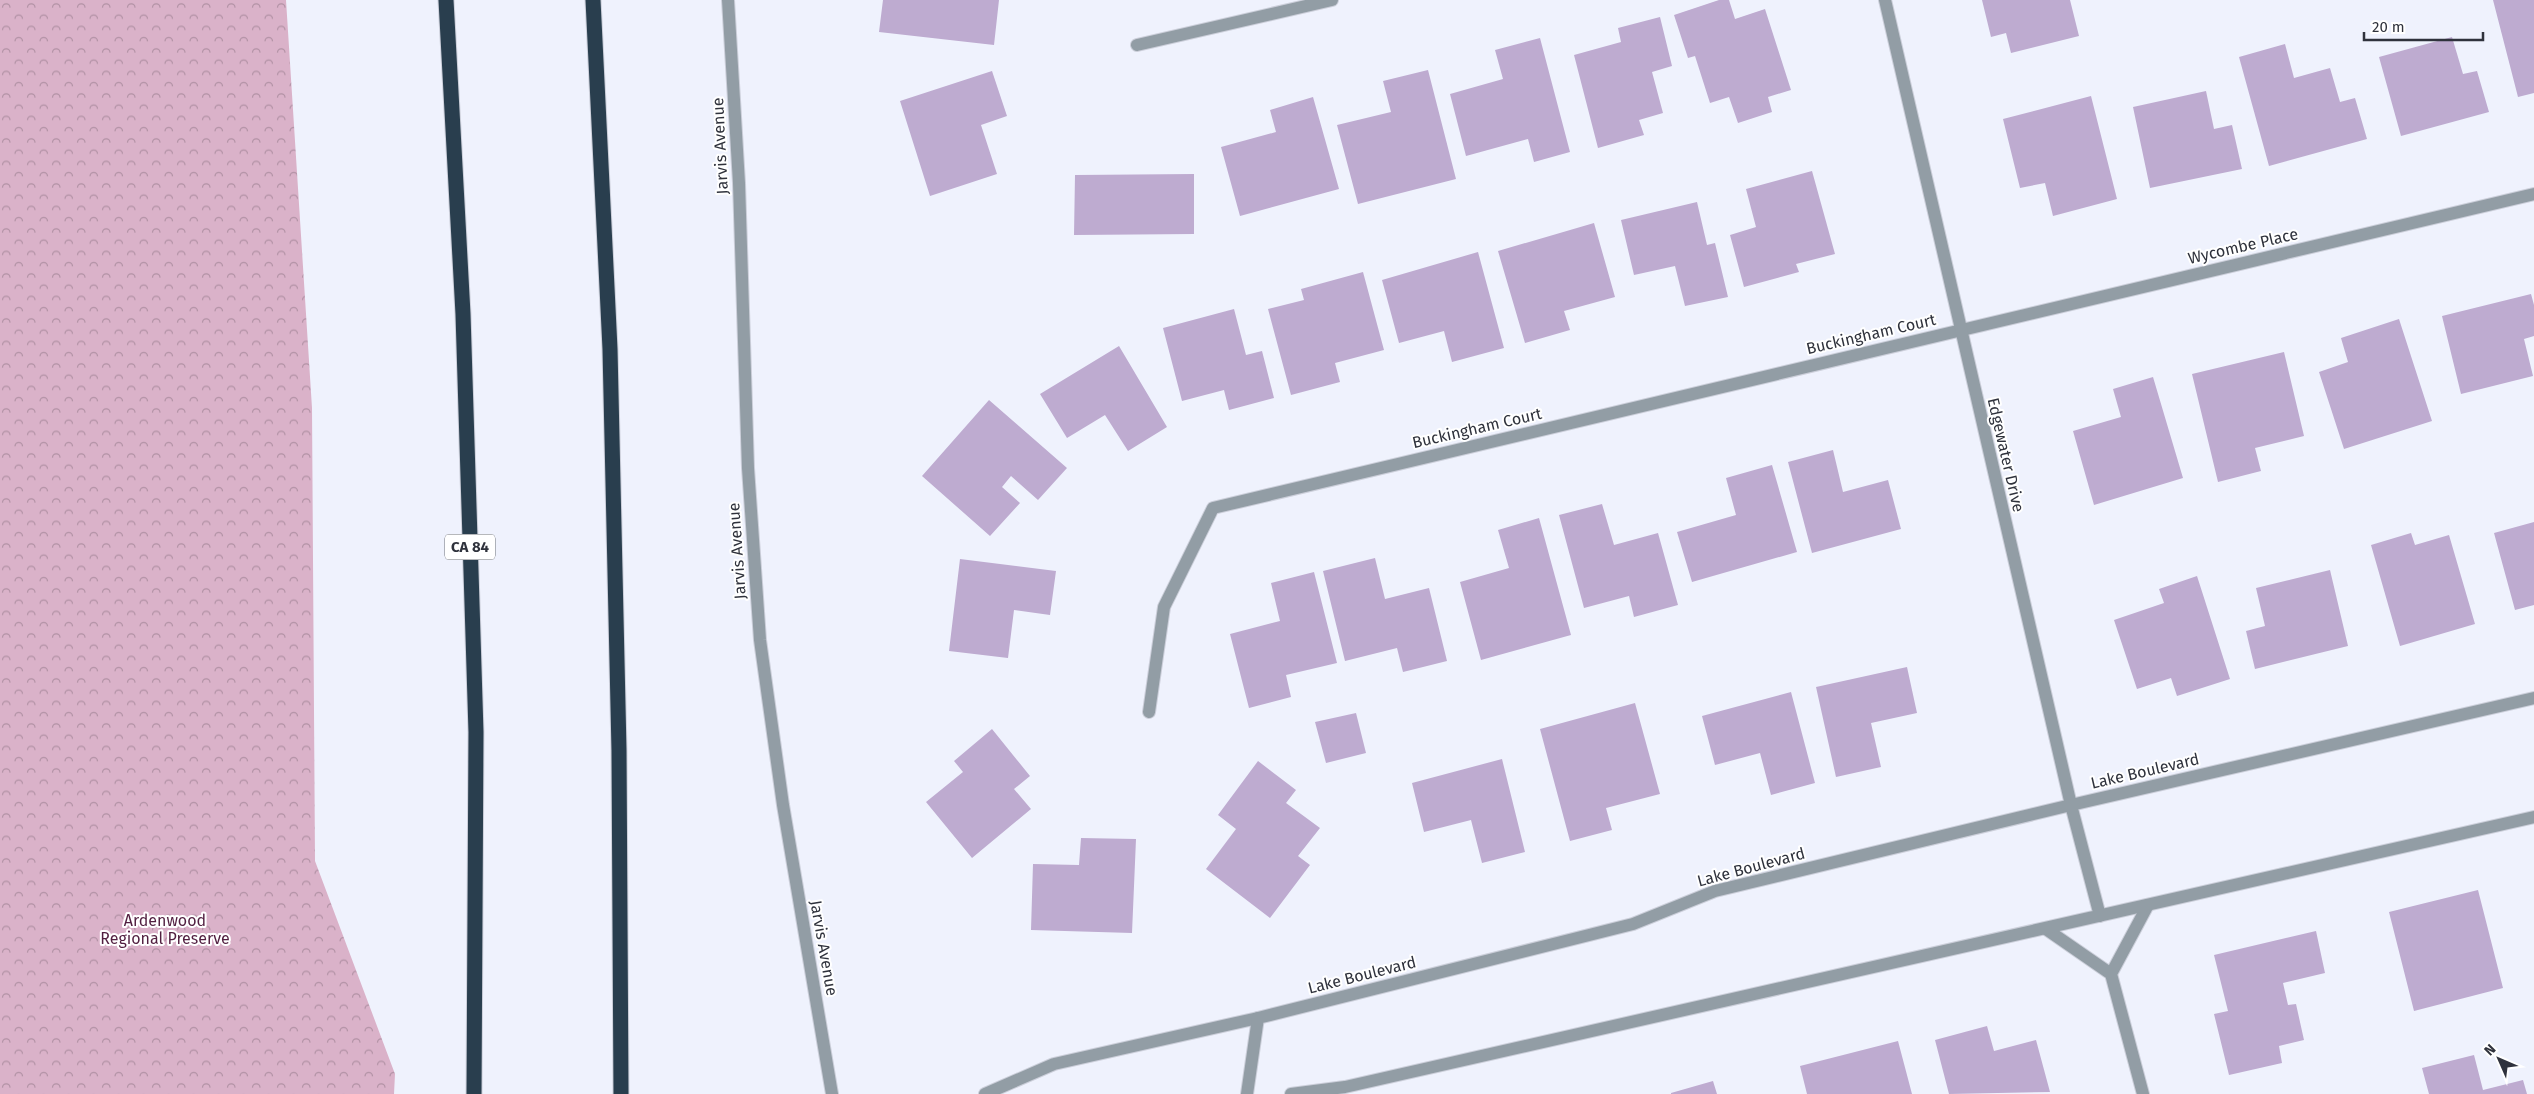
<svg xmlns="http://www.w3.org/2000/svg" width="2534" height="1094" font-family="'Fira Sans',sans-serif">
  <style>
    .park { fill: url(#park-crowns) }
    .building { fill: #beabd0 }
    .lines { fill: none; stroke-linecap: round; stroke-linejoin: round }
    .service-casing { stroke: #cccfda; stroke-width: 14 }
    .minor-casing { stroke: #cccfda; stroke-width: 14 }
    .tertiary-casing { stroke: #cccfda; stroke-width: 14 }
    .motorway-casing { stroke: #cccfda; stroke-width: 17 }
    .service { stroke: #929da5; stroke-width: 12 }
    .minor { stroke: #929da5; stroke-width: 12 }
    .tertiary { stroke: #929da5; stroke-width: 12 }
    .motorway { stroke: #293e4e; stroke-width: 15 }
    .labels { text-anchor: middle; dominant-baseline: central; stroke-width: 4; stroke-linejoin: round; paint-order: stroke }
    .shield { fill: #fff; stroke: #6d7076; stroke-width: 1 }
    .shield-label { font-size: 15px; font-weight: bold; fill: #2f323c }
    .street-label { font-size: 16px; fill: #2f323c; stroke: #fff }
    .park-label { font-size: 16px; fill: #511f40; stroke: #fff }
  </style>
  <defs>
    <pattern id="park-crowns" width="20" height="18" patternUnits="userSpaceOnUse" patternTransform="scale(1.25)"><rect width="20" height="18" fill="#dab2c9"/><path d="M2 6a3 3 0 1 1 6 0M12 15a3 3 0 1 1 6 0" fill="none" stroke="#b191a4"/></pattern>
  </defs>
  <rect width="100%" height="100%" fill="#eff2fd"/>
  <!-- park -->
  <path class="park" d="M 0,0 L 286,0 L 312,408 L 315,861 L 395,1074 L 394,1094 L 0,1094 Z"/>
  <!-- building -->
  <path class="building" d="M 883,0 L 999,0 L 994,45 L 879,32 Z
    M 1719,0 L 1729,0 L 1735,19 L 1765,9 L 1791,90 L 1768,97 L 1772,112 L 1738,123 L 1729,97 L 1710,103 L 1695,56 L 1688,58 L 1674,15 Z
    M 1982,0 L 2070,0 L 2079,36 L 2011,53 L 2006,33 L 1991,37 Z
    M 2493,0 L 2534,0 L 2534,93 L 2518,97 Z
    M 1660,17 L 1672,66 L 1652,72 L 1663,113 L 1639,120 L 1644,135 L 1598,148 L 1574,55 L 1621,42 L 1618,28 Z
    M 2452,37 L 2463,74 L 2477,71 L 2489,112 L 2401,136 L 2379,57 Z
    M 1540,38 L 1570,152 L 1534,162 L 1528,139 L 1466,156 L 1450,94 L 1503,79 L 1495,50 Z
    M 2285,44 L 2294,78 L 2330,68 L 2340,102 L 2355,98 L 2367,139 L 2269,166 L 2239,57 Z
    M 1428,70 L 1456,179 L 1358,204 L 1337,125 L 1391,112 L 1383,81 Z
    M 992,71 L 1007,116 L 981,125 L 997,174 L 930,196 L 900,101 Z
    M 2206,91 L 2214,129 L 2232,125 L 2242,169 L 2150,188 L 2133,107 Z
    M 2091,96 L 2117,199 L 2053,216 L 2045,183 L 2020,188 L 2003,119 Z
    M 1313,97 L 1339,189 L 1240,216 L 1221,147 L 1276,132 L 1270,110 Z
    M 1812,171 L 1835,254 L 1796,264 L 1799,272 L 1744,287 L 1730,235 L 1756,227 L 1746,189 Z
    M 1194,174 L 1194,234 L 1074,235 L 1075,175 Z
    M 1697,202 L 1707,245 L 1715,243 L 1728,297 L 1685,306 L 1675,266 L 1634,275 L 1621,220 Z
    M 1594,223 L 1615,297 L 1564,311 L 1570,330 L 1525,343 L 1498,251 Z
    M 1478,252 L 1504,348 L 1452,362 L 1444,331 L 1399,343 L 1382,280 Z
    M 1363,272 L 1384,350 L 1335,363 L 1340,382 L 1291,395 L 1268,309 L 1304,300 L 1301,289 Z
    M 2531,294 L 2534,305 L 2534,336 L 2524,339 L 2533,376 L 2461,394 L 2442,316 Z
    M 1234,309 L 1246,355 L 1262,351 L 1274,398 L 1229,410 L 1224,390 L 1182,401 L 1163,328 Z
    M 2399,319 L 2432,421 L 2344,449 L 2319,372 L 2348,362 L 2341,338 Z
    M 1119,346 L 1167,427 L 1128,451 L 1105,415 L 1067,438 L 1040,394 Z
    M 2284,352 L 2304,436 L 2255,448 L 2261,471 L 2218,482 L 2192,374 Z
    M 2153,377 L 2183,478 L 2094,505 L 2073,431 L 2121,417 L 2113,389 Z
    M 989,400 L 1067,468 L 1038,500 L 1011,476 L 1002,487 L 1020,503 L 990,536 L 922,476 Z
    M 1833,450 L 1843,492 L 1888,480 L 1901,529 L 1812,553 L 1788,462 Z
    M 1772,465 L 1797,552 L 1692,582 L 1677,532 L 1736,515 L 1726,478 Z
    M 1602,504 L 1614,545 L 1658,533 L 1678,605 L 1634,617 L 1629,596 L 1584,608 L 1559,515 Z
    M 1539,518 L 1571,635 L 1481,660 L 1460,582 L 1509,568 L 1498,530 Z
    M 2534,522 L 2534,605 L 2515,610 L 2494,533 Z
    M 2411,533 L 2415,545 L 2449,535 L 2475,624 L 2400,646 L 2371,545 Z
    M 1375,558 L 1385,599 L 1429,588 L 1447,661 L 1403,672 L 1397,648 L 1345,661 L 1323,571 Z
    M 960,559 L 1056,571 L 1050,615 L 1014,610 L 1008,658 L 949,651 Z
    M 2330,570 L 2348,646 L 2255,669 L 2246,631 L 2265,626 L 2256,588 Z
    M 1314,572 L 1337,663 L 1286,675 L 1291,697 L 1249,708 L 1230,634 L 1280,621 L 1271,583 Z
    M 2197,576 L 2230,679 L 2177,696 L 2171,678 L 2137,689 L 2114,620 L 2164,603 L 2159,589 Z
    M 1907,667 L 1917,713 L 1871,723 L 1881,767 L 1836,777 L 1816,687 Z
    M 1791,692 L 1815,783 L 1771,795 L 1760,753 L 1715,765 L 1702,716 Z
    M 1635,703 L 1660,794 L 1606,808 L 1612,830 L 1570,841 L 1540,729 Z
    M 1356,713 L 1366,753 L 1326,763 L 1315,722 Z
    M 992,729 L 1030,776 L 1014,789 L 1031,809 L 972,858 L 926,802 L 963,772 L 954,761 Z
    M 1502,759 L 1525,852 L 1482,863 L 1471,820 L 1424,832 L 1412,783 Z
    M 1258,761 L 1296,790 L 1286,803 L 1320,828 L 1298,856 L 1310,865 L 1270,918 L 1206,869 L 1236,829 L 1218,815 Z
    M 1081,838 L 1136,839 L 1132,933 L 1031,930 L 1033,864 L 1079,865 Z
    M 2478,890 L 2503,988 L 2414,1011 L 2389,912 Z
    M 2316,931 L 2325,973 L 2283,983 L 2288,1005 L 2296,1004 L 2304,1040 L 2279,1046 L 2282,1063 L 2229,1075 L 2214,1014 L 2228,1011 L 2214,955 Z
    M 1987,1026 L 1994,1051 L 2036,1040 L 2050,1092 L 1949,1094 L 1935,1040 Z
    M 1898,1041 L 1912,1094 L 1807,1094 L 1800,1066 Z
    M 2474,1055 L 2483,1090 L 2523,1080 L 2527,1094 L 2429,1094 L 2422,1068 Z
    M 1713,1081 L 1717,1094 L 1671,1094 L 1671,1093 Z"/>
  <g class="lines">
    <!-- service casing -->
    <g class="service-casing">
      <path id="service" d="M 728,0 L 739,183 L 748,468 L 760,640 L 783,805 L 832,1094"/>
    </g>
    <!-- minor casing -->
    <g class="minor-casing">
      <path id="minor" d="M 1137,45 L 1332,0
        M 1149,712 L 1164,607 L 1213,508 L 2534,194
        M 2046,929 L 2111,974 L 2143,1094
        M 2111,974 L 2148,905
        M 985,1094 L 1054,1064 L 1258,1018"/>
    </g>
    <!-- tertiary casing -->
    <g class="tertiary-casing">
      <path id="tertiary" d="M 1885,0 L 2071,805 L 2100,916
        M 1247,1094 L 1258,1018 L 1633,924 L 1715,891 L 2071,805 L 2534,698
        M 1291,1094 L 1345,1087 L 2534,817"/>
    </g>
    <!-- motorway casing -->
    <g class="motorway-casing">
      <path id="motorway" d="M 446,0 L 463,314 L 476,732 L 474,1094
        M 593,0 L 610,349 L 619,750 L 621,1094"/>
    </g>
    <!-- service -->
    <use href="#service" class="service"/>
    <!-- minor -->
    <use href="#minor" class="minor"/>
    <!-- tertiary -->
    <use href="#tertiary" class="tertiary"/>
    <!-- motorway -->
    <use href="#motorway" class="motorway"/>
  </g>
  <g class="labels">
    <!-- shield labels -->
    <rect class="shield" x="445" y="534.5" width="50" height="25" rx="4"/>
    <g class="shield-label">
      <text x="470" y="547">CA 84</text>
    </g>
    <!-- street labels -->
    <g class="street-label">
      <text transform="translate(720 146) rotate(-93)">Jarvis Avenue</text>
      <text transform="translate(2243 246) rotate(-13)">Wycombe Place</text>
      <text transform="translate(1871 334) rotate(-13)">Buckingham Court</text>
      <text transform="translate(1477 428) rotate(-13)">Buckingham Court</text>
      <text transform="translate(2006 455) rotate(77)">Edgewater Drive</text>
      <text transform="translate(737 551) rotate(-94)">Jarvis Avenue</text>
      <text transform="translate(2145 771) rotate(-13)">Lake Boulevard</text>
      <text transform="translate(1751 867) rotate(-15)">Lake Boulevard</text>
      <text transform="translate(824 948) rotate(80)">Jarvis Avenue</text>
      <text transform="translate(1362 975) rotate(-14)">Lake Boulevard</text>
    </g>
    <!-- park labels -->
    <g class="park-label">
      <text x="165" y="920">Ardenwood<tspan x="165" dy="18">Regional Preserve</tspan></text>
    </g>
  </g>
  <!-- north arrow -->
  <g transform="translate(2499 1059) rotate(315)" stroke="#ffffff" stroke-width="4" paint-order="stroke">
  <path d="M0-4L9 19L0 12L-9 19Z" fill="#2f323c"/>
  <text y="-8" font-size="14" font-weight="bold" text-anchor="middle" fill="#2f323c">N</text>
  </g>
  <!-- scale -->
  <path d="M2364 32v8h119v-8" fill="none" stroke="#2f323c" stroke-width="2.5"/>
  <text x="2372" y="32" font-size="15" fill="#2f323c" stroke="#ffffff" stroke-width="4" paint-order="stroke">20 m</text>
</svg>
